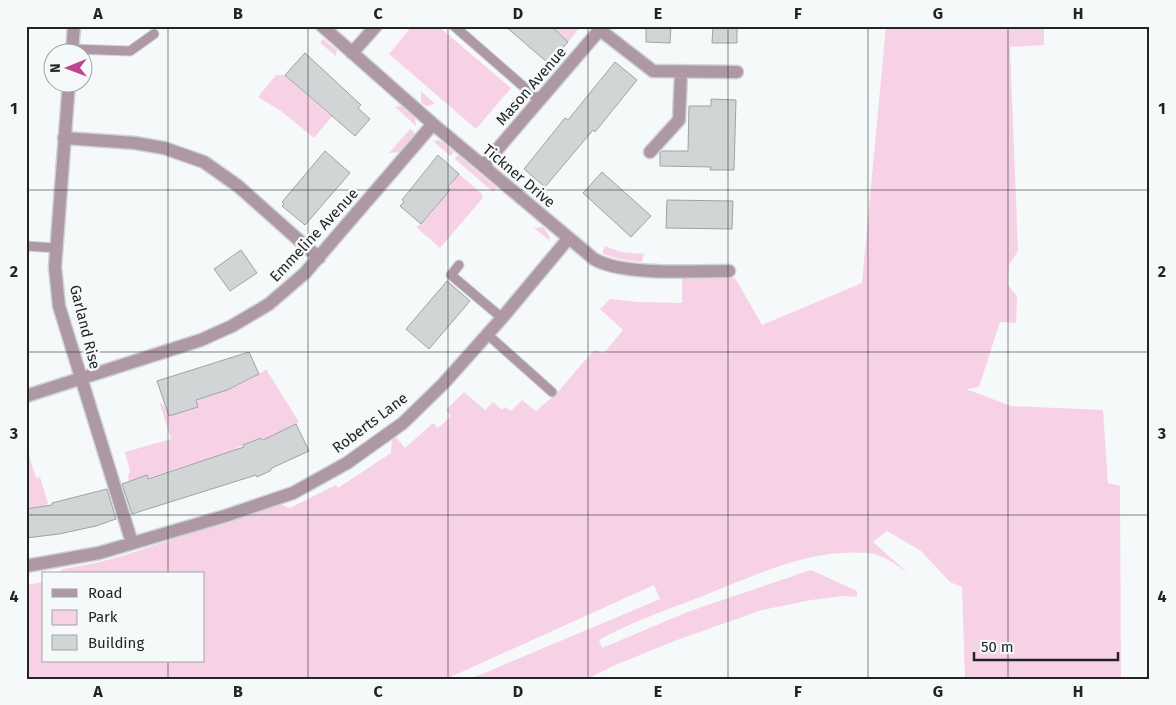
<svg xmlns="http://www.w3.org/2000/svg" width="1176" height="705" font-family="'Fira Sans',sans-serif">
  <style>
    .green { fill: #f7d2e6 }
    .building { fill: #d1d5d5; stroke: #9fa3a3 }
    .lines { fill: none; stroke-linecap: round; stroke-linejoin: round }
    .lane-casing { stroke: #cfd3d3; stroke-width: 11 }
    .street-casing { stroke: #cfd3d3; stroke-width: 15 }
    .lane { stroke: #ae98a4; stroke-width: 9 }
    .street { stroke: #ae98a4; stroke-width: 12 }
    .grid { fill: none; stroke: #232525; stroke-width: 1; stroke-opacity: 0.55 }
    .labels { text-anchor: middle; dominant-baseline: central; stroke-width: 5; stroke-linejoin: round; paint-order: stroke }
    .street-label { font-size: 15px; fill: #232525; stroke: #f5f9f9 }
    .neatline { fill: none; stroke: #232525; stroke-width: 2 }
    .grid-label { font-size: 16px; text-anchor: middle; font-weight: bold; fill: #232525 }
  </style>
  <rect width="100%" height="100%" fill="#f5f9f9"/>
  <!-- green -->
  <path class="green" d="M 412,26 L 438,26 L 511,88 L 476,129 L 389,54 Z
    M 551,26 L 581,26 L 568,42 Z
    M 886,26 L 1044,26 L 1044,45 L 1010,47 L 1018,251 L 1009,265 L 1008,285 L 1017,296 L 1016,323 L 1000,322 L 979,387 L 966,389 L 1011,406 L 1103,410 L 1108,483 L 1120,486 L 1121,679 L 965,679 L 962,587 L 950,582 L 921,551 L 887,531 L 873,542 L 908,573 C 895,564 884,555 868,553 C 808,548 755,576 700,597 C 667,610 629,623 599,640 L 602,648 L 690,611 L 811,570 L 857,591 L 857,597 L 843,596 L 811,600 L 762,610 L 677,640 L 613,666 L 587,679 L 470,679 L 660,599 L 654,585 L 446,679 L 26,679 L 26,585 L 44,582 L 44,661 L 204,661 L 204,574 L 59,574 L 63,569 L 96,563 L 125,555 L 280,504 L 290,508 L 336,485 L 338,488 L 391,453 L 392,438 L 395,436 L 405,448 L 433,423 L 438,428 L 451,416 L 446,410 L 464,392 L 485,410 L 493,402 L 502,410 L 505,407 L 511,411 L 522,400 L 536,411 L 556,394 L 594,350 L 604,353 L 623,330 L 600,309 L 610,299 L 638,302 L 682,303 L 682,278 L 735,278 L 762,325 L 862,283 Z
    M 323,39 L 337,50 L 336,56 L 320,43 Z
    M 276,75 L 285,75 L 328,114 L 332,110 L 335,113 L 314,138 L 281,111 L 258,97 Z
    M 421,91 L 435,104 L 426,106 L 421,102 Z
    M 401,106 L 415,118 L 416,126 L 395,107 Z
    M 410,129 L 415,133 L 401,152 L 389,153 Z
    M 438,140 L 444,143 L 454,152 L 450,156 L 433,141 Z
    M 458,155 L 497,188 L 493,192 L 455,159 Z
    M 459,174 L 482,194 L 482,199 L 440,248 L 416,227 C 431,220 448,188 459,174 Z
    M 543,227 L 549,235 L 550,241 L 534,228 Z
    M 605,246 L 621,252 L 644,254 L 642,262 C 628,261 614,259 602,253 Z
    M 266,369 L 299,422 L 296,424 L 267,439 L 261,438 L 237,448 L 244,467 L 234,450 L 202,461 L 199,466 L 194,463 L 148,478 L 147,476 L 129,481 L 128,477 L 130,471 L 125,452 L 171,439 L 159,401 L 166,408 L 169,416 L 182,412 L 183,405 L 185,411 L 198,407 L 196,400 C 220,392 247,384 266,369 Z
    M 26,446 L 36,478 L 40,477 L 48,503 L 46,506 L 26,509 Z"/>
  <!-- building -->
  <path class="building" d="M 505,26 L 551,26 L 568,42 L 549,64 Z
    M 646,26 L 671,26 L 670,43 L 646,42 Z
    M 713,26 L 737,26 L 737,43 L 712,43 Z
    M 305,53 L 361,105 L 358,108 L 370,119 L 355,136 L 285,75 Z
    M 615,62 L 637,80 L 595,132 L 593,130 L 545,187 L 524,169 L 565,118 L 568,120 Z
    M 711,99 L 736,100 L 734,170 L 710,170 L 711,167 L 660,166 L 660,153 L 662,151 L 688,151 L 689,106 L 711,106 Z
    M 325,151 L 350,173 L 305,225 L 282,206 L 284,204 L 282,202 Z
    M 438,155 L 459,174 L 448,187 L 450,190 L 421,224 L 400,206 L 404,202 L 402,200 Z
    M 602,172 L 651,216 L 631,237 L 583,193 Z
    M 667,200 L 733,201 L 732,229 L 666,228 Z
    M 241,250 L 257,273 L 230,291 L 214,269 Z
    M 447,281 L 470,301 L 429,349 L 406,329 Z
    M 249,352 L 259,374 L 227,390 L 196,400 L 198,407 L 169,416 L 157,381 Z
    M 296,424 L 309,451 L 272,468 L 270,471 L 257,477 L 256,475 L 132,514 L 122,484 L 147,475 L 148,479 L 244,447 L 243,445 L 261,438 L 263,440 Z
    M 107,489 L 116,519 L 96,526 L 59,534 L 26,538 L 26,509 L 52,505 L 52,503 Z"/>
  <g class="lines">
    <!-- lane casing -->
    <g class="lane-casing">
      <path id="lane" d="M 454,26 L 540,101
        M 72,49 L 130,51 L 154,34
        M 26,246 L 56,248
        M 459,265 L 451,275 L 502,318
        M 488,335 L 552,392"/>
    </g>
    <!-- street casing -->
    <g class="street-casing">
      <path id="street" d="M 322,26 L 433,124 L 594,259 C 623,276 695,271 729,271
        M 600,30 L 653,71 L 737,72
        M 72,52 L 74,26
        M 352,53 L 376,26
        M 69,82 L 55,267 L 59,306 L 132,543
        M 64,138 L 135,143 L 164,148 L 204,162 L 238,186 L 319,258
        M 650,152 L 679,120 L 681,72
        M 483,166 L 603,26
        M 26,396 L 201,340 L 232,326 L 269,304 L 305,273 L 433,124
        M 26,566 L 99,553 L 225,516 L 293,493 L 347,463 L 403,423 L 444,383 L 502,318 L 568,239"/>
    </g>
    <!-- lane -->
    <use href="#lane" class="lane"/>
    <!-- street -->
    <use href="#street" class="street"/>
  </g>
  <!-- grid -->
  <path class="grid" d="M 168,26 L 168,574M 308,26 L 308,679M 448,26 L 448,679M 588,26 L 588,679M 728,26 L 728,679M 868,26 L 868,679M 1008,26 L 1008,679M 26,190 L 1150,190M 26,352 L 1150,352M 26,515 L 1150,515M 168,661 L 168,679"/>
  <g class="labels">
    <!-- street labels -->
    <g class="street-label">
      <text transform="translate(531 86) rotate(-49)">Mason Avenue</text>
      <text transform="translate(519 176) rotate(40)">Tickner Drive</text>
      <text transform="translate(314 235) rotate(-47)">Emmeline Avenue</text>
      <text transform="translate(85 327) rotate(76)">Garland Rise</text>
      <text transform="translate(370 423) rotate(-37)">Roberts Lane</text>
    </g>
  </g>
  <!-- border -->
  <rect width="1176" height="705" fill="none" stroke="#f5f9f9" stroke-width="55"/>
  <!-- legend -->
  <rect x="42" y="572" width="162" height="90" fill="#f5f9f9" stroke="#a1a4a4"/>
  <rect x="52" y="589" width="25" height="8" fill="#ae98a4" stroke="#a1a4a4"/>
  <text x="88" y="598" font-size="15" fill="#232525">Road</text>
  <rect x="52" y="610" width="25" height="15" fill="#f7d2e6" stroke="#a1a4a4"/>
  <text x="88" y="622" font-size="15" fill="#232525">Park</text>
  <rect x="52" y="635" width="25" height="15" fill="#d1d5d5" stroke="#a1a4a4"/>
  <text x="88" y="648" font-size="15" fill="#232525">Building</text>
  <!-- north arrow -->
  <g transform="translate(68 68) rotate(269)"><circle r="24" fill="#f5f9f9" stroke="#a1a4a4"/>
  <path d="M0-4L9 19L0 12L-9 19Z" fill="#be4393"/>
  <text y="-8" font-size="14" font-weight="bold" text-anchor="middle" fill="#232525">N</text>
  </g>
  <!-- scale -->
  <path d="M974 652v8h144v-8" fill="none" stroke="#232525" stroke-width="2.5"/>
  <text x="981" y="652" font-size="15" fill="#232525" stroke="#f5f9f9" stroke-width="4" paint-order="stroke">50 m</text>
  <rect x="28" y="28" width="1120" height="650" class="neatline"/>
  <g class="grid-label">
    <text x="98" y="19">A</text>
    <text x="238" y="19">B</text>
    <text x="378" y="19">C</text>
    <text x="518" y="19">D</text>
    <text x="658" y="19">E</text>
    <text x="798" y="19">F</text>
    <text x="938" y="19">G</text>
    <text x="1078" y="19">H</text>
    <text x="14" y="114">1</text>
    <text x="1162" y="114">1</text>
    <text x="14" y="277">2</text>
    <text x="1162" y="277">2</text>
    <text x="14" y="439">3</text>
    <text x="1162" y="439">3</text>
    <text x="14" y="602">4</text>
    <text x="1162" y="602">4</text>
    <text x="98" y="697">A</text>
    <text x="238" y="697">B</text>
    <text x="378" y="697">C</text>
    <text x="518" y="697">D</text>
    <text x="658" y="697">E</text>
    <text x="798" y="697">F</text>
    <text x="938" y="697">G</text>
    <text x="1078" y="697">H</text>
  </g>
</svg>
